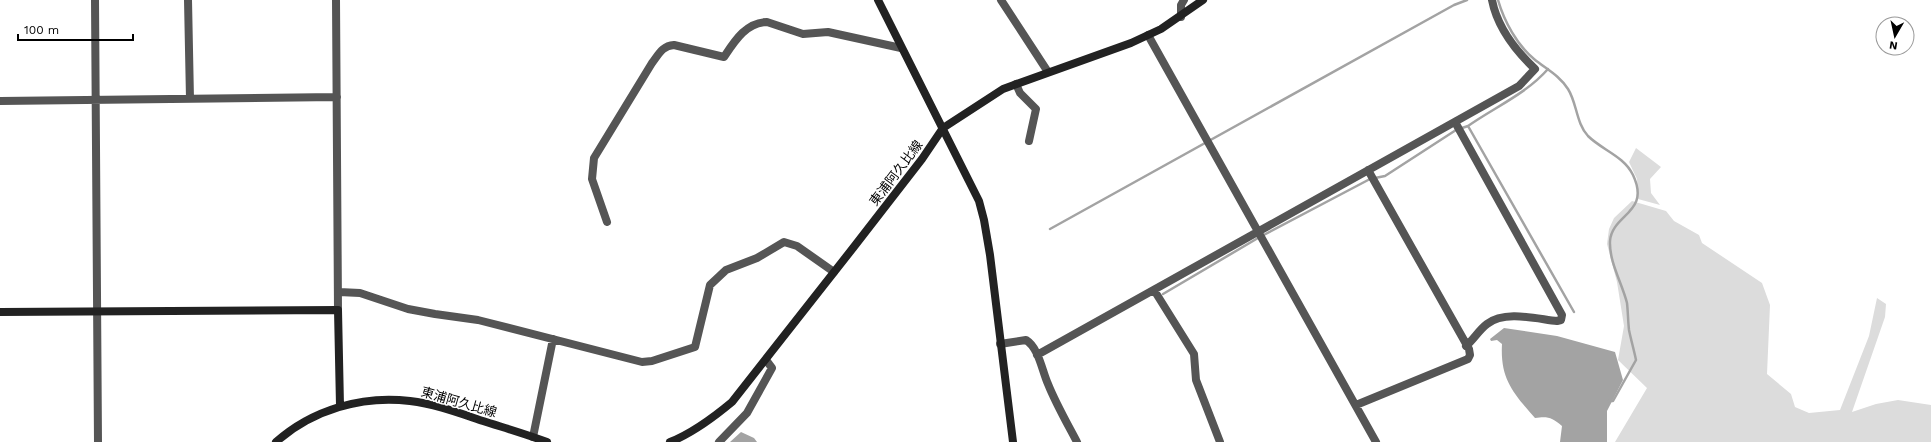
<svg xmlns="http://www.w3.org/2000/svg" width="1931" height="442" font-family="'Work Sans','Noto Sans JP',sans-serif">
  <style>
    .green { fill: #dcdcdc }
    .water { fill: #a3a3a3 }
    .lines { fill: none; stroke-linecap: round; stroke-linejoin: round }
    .stream { stroke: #a3a3a3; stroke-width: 2.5 }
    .street { stroke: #555; stroke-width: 8 }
    .secondary { stroke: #222; stroke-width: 8 }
    .labels { text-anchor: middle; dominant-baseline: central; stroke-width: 3; stroke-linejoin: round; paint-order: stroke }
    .street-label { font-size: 13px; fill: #000; stroke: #fff }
  </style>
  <rect width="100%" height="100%" fill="#fff"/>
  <!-- green -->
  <path class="green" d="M 1636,148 L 1661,167 L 1650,179 L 1651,193 L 1660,205 L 1638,199 L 1637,179 L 1629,162 Z
    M 1632,201 L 1666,211 L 1674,221 L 1699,235 L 1702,243 L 1762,283 L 1770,305 L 1767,374 L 1791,394 L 1795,407 L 1809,413 L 1840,410 L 1869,336 L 1877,298 L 1886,304 L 1885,317 L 1852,412 L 1876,404 L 1898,400 L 1931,405 L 1931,442 L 1615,442 L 1647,388 L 1618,360 L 1624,326 L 1617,282 L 1607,244 L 1609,229 L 1614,218 Z"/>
  <!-- water -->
  <path class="water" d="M 1504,328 L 1557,336 L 1615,352 L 1623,380 L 1607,411 L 1607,442 L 1560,442 L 1562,426 C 1552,417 1547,416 1535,418 C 1513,393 1500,379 1502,344 L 1497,340 L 1491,341 L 1490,339 Z
    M 741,432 L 754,438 L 757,442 L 730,442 Z"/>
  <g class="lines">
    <!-- stream -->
    <path class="stream" d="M 1498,0 C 1504,21 1517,45 1534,59 C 1546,69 1559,75 1568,89 C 1577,103 1576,123 1588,136 C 1602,150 1624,156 1633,175 C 1651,213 1612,214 1610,241 C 1609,262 1622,283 1627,303 C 1628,312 1628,321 1629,330 C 1631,340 1634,350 1636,360 L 1613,401 L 1609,401
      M 1548,69 C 1526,94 1495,107 1468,126 L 1574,312
      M 1375,178 L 1385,176 L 1456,130 L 1468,126
      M 1050,229 L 1454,5 L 1467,0
      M 1163,294 L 1258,238 L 1370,179"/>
    <!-- street -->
    <path class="street" d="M 95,0 L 98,442
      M 188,0 L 190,99
      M 336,0 L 338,310
      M 1001,0 L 1048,72
      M 1181,17 L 1181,5 L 1184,0
      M 1148,35 L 1376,442
      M 1016,84 L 1020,93 L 1036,109 L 1029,141
      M 0,101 L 337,97
      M 1455,122 L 1562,315 L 1561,320 L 1557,321 C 1537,319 1505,310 1487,324 C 1479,330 1474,339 1466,346
      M 607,222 L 592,179 L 594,158 L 652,63 C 659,54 662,46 674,45 L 724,57 C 734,42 746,22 767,22 L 803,34 L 828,32 L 901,48
      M 1154,290 L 1194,354 L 1196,380 L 1220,442
      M 339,292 L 360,293 L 408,309 L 435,314 L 478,320 L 642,362 L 652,361 L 695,347 L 710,285 L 726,270 L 757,258 L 784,242 L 797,246 L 834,272
      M 1000,344 L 1026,340 C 1039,348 1042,371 1048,384 C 1056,404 1067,423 1077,442
      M 1037,355 L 1519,86 L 1535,69 C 1516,51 1497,26 1492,0
      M 1356,405 L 1468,359 L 1470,355 L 1469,349 L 1368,170
      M 533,437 L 553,339
      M 719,442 L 747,413 L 772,368 L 766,360"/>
    <!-- secondary -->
    <path class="secondary" d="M 878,0 L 979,201 L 984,220 L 990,255 L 1013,442
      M 0,312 L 338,310 L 340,406
      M 276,442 C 312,410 362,395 410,401 C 435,404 459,413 483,421 C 505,428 526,434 547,442
      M 670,442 C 693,433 714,417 732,402 L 853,248 L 922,159 L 943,128 L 1003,89 L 1131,43 L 1161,29 L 1203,0"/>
  </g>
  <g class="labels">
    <!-- street labels -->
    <g class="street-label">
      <text transform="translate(896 173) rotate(-53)">東浦阿久比線</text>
      <text transform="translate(459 402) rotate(16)">東浦阿久比線</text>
    </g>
  </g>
  <!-- north arrow -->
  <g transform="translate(1895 36) rotate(189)"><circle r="19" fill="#ffffff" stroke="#999999"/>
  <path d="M0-3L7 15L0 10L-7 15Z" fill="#000000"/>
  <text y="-6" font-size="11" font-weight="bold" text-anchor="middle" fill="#000000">N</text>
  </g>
  <!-- scale -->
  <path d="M18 34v6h115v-6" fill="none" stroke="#000000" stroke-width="2"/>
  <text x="24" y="34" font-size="12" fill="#000000" stroke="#ffffff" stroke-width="3" paint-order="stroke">100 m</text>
</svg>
